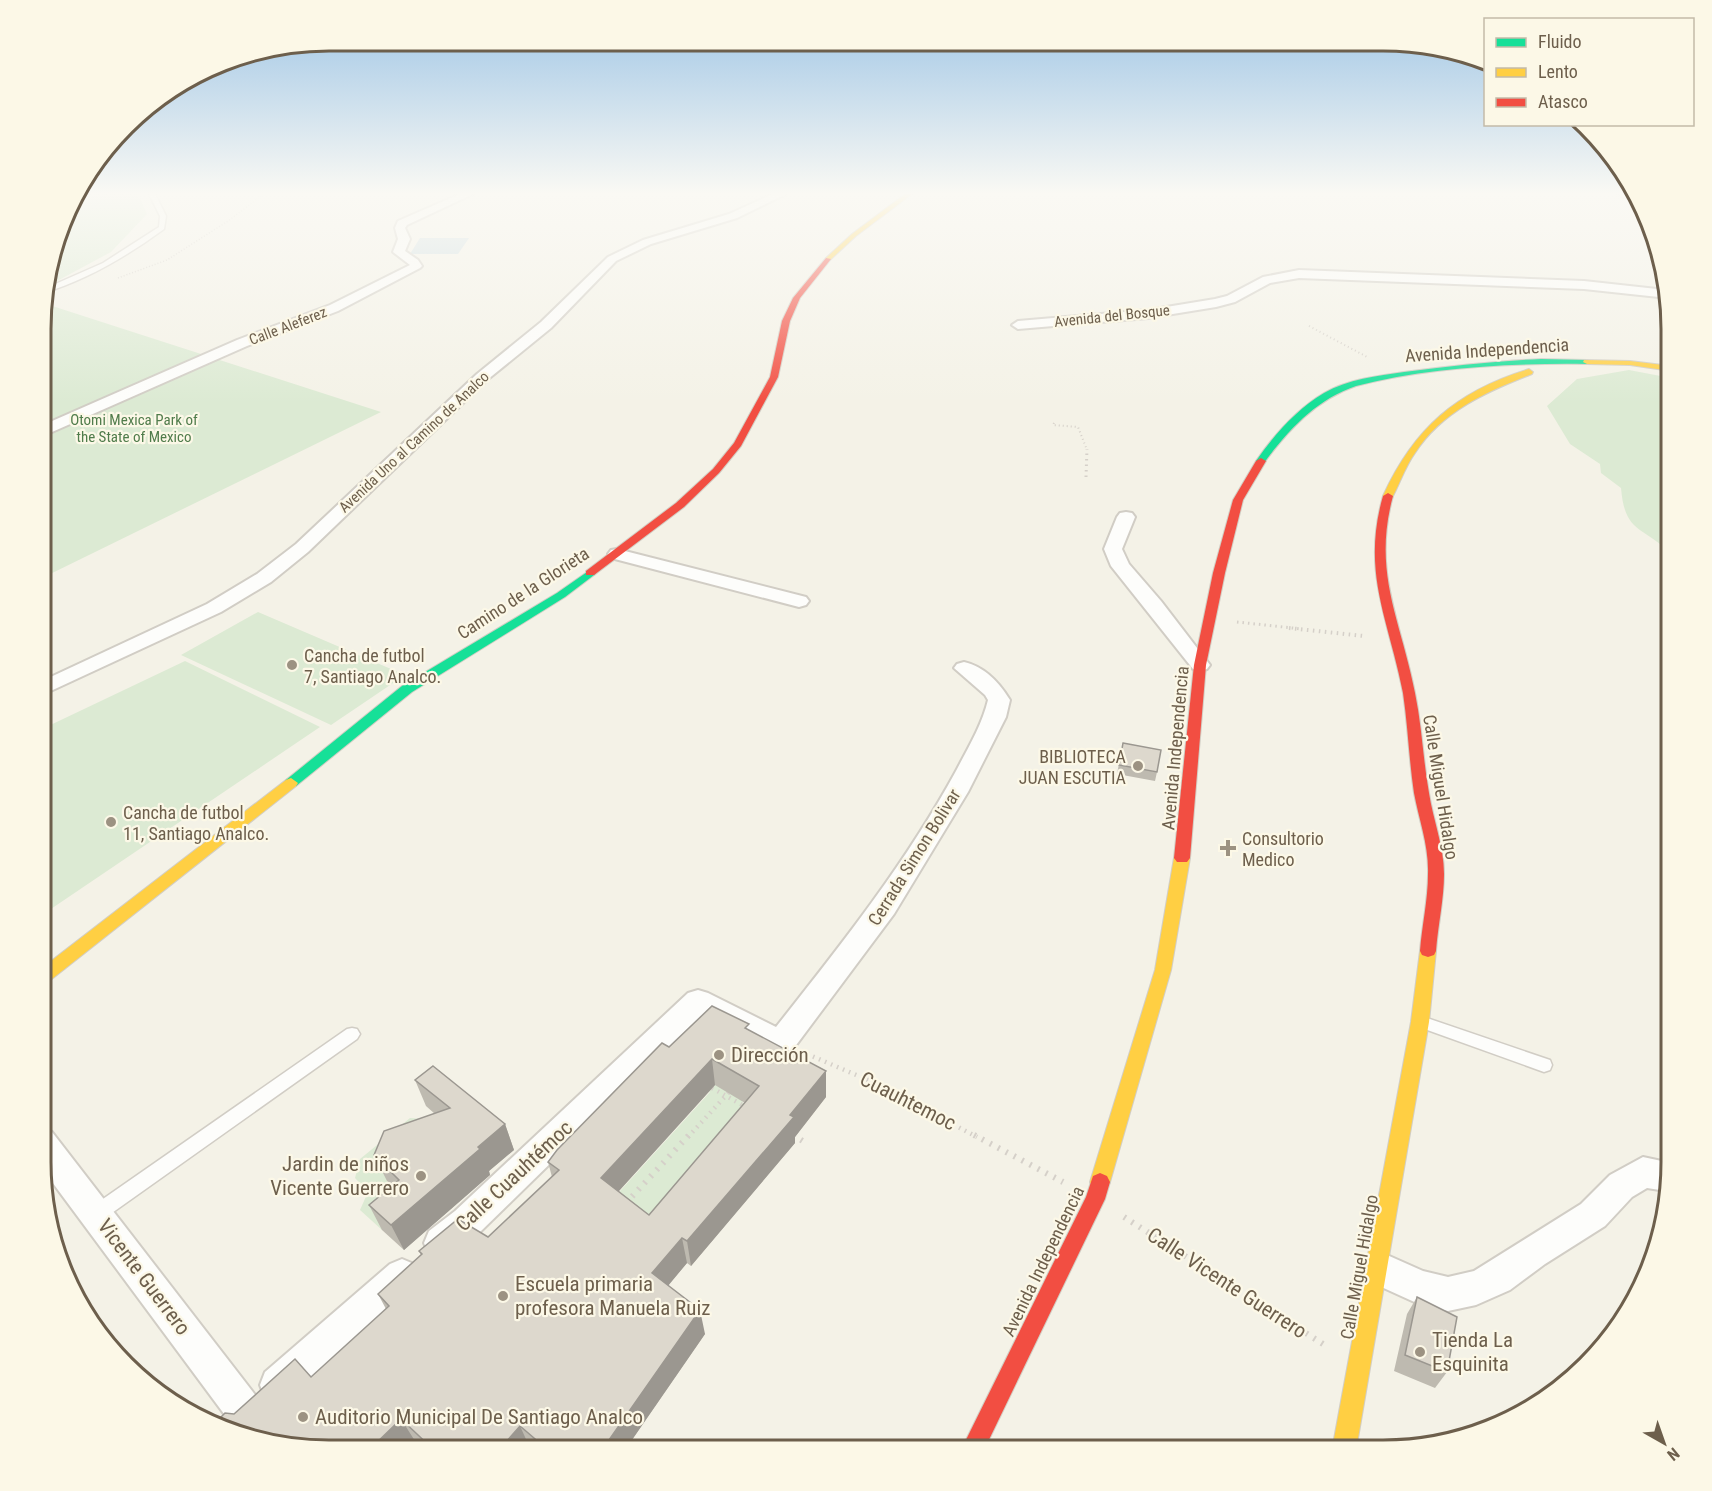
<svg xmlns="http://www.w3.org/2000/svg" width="1712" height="1491" font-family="'Roboto Condensed',sans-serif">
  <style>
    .green { fill: #dcead3 }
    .water { fill: #cbdce1 }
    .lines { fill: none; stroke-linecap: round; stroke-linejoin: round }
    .lane-casing { stroke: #d1cdc5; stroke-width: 3 }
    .street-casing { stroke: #d1cdc5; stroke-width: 4 }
    .fast-casing { stroke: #d2cec4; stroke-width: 2 }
    .slow-casing { stroke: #d2cec4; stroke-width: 2 }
    .jam-casing { stroke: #d2cec4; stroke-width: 2 }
    .path-far5 { stroke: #d5d0c9; stroke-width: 1.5; stroke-dasharray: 1 2; stroke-linecap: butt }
    .path-far4 { stroke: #d5d0c9; stroke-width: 2; stroke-dasharray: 1 3; stroke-linecap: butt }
    .path-far3 { stroke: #d5d0c9; stroke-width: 3; stroke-dasharray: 1.5 4; stroke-linecap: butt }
    .path-far2 { stroke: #d5d0c9; stroke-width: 4; stroke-dasharray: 1.5 4.5; stroke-linecap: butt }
    .path-far1 { stroke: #d5d0c9; stroke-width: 4.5; stroke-dasharray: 1.5 5; stroke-linecap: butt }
    .path { stroke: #d5d0c9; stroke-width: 6; stroke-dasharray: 2 7; stroke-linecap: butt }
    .lane { fill: #fdfdfb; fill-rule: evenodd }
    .street { fill: #fdfdfb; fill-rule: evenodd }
    .fast { fill: #16e098; fill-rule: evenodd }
    .slow { fill: #ffcf43; fill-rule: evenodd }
    .jam { fill: #f24e42; fill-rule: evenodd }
    .wall { fill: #bebab0; fill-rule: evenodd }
    .shaded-wall { fill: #9b9790 }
    .building { fill: #ddd8cd; stroke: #9b9790; stroke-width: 1.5; fill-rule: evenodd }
    .poi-dot { fill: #9c9282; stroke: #fcf8e7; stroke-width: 2 }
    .labels { text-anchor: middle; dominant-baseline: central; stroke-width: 4.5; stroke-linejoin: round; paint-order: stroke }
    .far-street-label { font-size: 15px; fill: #6d5f4c; stroke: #fcf8e7 }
    .far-park-label { font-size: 15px; fill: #507c4b; stroke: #fcf8e7 }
    .street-label { font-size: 18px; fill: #6d5f4c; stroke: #fcf8e7 }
    .poi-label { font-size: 18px; fill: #6d5f4c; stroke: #fcf8e7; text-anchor: start }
    .near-poi-label { font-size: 21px; fill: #6d5f4c; stroke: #fcf8e7; text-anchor: start }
    .near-street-label { font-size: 21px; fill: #6d5f4c; stroke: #fcf8e7 }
    .rim { fill: none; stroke: #6d5f4c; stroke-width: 3 }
  </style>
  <rect width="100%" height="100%" fill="#f4f2e7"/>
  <!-- green -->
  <path class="green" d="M 76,194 L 138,194 L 147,214 L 111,252 L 44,288 Z
    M 43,303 L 381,412 L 42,578 Z
    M 1629,370 L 1671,378 L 1671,554 C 1643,525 1625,535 1621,488 L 1601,473 L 1600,464 L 1570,444 L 1547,406 L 1577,379 Z
    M 258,612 L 405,675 L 331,725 L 181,655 Z
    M 185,661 L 320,727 L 42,915 L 42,729 Z
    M 770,1066 L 742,1102 L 759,1113 L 654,1238 L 610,1202 L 710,1092 L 703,1087 Z
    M 410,1118 L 423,1119 L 396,1157 L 387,1181 L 403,1198 L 382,1230 L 360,1210 L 368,1192 L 355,1178 L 360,1159 Z"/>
  <!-- water -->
  <path class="water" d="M 420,238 L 469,238 L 458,254 L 410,254 Z"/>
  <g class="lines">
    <!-- lane casing -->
    <g class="lane-casing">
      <path id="lane" d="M 79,194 L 85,194 L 75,210 L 71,210 Z
        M 149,194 L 155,194 L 166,216 L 164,229 C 127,256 87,280 43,293 L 44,289 L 103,263 L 159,227 L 160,216 Z
        M 1424,1017 L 1550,1060 L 1552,1065 L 1550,1070 L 1544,1072 L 1419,1027 L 1416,1023 L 1419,1019 Z
        M 352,1028 L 357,1029 L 360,1034 L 357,1039 L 102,1220 L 96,1222 L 90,1220 L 87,1214 L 90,1208 L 347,1029 Z"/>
    </g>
    <!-- street casing -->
    <g class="street-casing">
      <path id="street" d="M 460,194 L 473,194 L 407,225 L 405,228 L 410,239 L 405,251 L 418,260 L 422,266 L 420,268 L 338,311 L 247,346 L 43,436 L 43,425 L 237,340 L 330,305 L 410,265 L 393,252 L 398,239 L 395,228 L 398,221 Z
        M 773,194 L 786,194 L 737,218 L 651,244 L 616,261 L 551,328 L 487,380 L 308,552 L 271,582 L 221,612 L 42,695 L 42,681 L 207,604 L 257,574 L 296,544 L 477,374 L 541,322 L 608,257 L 643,240 L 729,214 Z
        M 1618,194 L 1636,194 L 1640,199 L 1623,197 Z
        M 1299,270 L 1584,281 L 1666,290 L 1668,298 L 1584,289 L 1299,278 L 1270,283 L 1235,302 L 1216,307 L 1148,318 L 1018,329 L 1012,325 L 1018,321 L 1148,310 L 1215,299 L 1227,296 L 1263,277 Z
        M 1126,512 L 1132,513 L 1135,517 L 1122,549 L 1129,564 L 1161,601 L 1207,661 L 1210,665 L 1207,669 L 1200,671 L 1193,669 L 1111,566 L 1104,549 L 1117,517 L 1120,513 Z
        M 617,549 L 806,597 L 809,601 L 806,605 L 799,607 L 611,558 L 608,554 L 611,550 Z
        M 964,662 C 985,667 999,682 1010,700 L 1006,717 L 968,792 L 894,914 L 791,1052 L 781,1055 L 771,1052 L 701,1016 L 479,1233 L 453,1255 L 441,1259 L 429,1255 L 424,1243 L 429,1231 L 455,1211 L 688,993 L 698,990 L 708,993 L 776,1027 C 841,945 906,863 956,771 C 968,748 982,725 988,700 L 985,695 L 954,668 L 957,664 Z
        M 41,1128 L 52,1132 L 259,1400 L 265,1413 L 259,1426 L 246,1432 L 233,1426 L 41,1167 Z
        M 1643,1157 L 1671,1163 L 1666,1191 L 1647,1188 L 1632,1197 L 1605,1226 L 1545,1264 L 1510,1290 L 1476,1305 L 1448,1311 L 1421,1305 L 1366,1280 L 1361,1268 L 1366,1256 L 1378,1251 L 1423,1271 L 1448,1277 L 1474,1271 L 1581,1204 L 1610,1175 Z
        M 402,1259 L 414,1264 L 419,1276 L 414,1288 L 291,1398 L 278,1403 L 265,1398 L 260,1385 L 265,1372 L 390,1264 Z"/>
    </g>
    <!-- fast casing -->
    <g class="fast-casing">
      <path id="fast" d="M 1541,359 L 1587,360 L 1591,362 L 1587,364 C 1513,363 1428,367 1356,386 C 1317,399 1288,430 1264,463 L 1256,461 C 1274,435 1297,409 1324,393 C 1348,379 1377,376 1404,372 C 1450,366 1495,361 1541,359 Z
        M 590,570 L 596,573 L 594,575 L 565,597 L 412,692 L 296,786 L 286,786 L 284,783 L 286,780 L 402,686 L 557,593 Z"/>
    </g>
    <!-- slow casing -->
    <g class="slow-casing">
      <path id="slow" d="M 905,194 L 912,194 L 856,236 L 830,260 L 826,260 L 826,258 L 852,234 Z
        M 1584,360 L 1630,361 L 1671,366 L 1671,371 L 1630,365 L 1587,364 L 1583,362 Z
        M 1529,369 L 1533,372 L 1532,374 C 1488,391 1442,411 1415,453 C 1405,467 1400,483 1392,498 L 1384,498 L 1383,496 C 1414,428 1457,391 1529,369 Z
        M 291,778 L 298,783 L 296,786 L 48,982 L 42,983 L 42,968 L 286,780 Z
        M 1182,853 L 1187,854 L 1190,858 L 1171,970 L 1110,1182 L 1107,1188 L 1100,1191 L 1093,1188 L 1090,1182 L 1155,970 L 1174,858 L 1177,854 Z
        M 1428,945 L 1434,947 L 1436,951 L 1429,1022 L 1356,1450 L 1332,1450 L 1411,1022 L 1420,951 L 1422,947 Z"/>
    </g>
    <!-- jam casing -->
    <g class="jam-casing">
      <path id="jam" d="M 826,258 L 831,259 L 800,298 L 790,321 L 778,377 L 741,446 L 719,473 L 684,507 L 594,575 L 586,575 L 586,571 L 676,503 L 713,469 L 734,443 L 770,377 L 782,321 L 793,298 Z
        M 1261,458 L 1266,461 L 1243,500 L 1225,573 L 1206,665 L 1190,858 L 1187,862 L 1177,862 L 1174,858 L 1194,665 L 1213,573 L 1233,500 L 1256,461 Z
        M 1388,493 L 1393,496 C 1372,573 1401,620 1415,693 C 1422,726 1423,760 1429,793 C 1433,820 1444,846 1444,874 C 1444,899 1438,925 1436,951 L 1434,955 L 1428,957 L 1422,955 L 1420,951 C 1422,925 1428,900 1428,874 C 1429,846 1419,820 1414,793 C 1409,760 1408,726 1403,693 C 1389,620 1361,573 1383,496 Z
        M 1100,1173 L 1107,1176 L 1110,1182 L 1105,1199 L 984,1450 L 961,1450 L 1086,1197 L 1093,1176 Z"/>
    </g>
    <!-- path-far5 -->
    <path class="path-far5" d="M 118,278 L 167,260 L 228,221 L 264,194"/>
    <!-- path-far4 -->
    <path class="path-far4" d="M 1309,326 L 1369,358
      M 1054,423 L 1053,425 L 1078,427 L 1087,450"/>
    <!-- path-far3 -->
    <path class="path-far3" d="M 1086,477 L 1087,449
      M 1237,622 L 1302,629"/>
    <!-- path-far2 -->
    <path class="path-far2" d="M 1289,628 L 1364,636"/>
    <!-- path-far1 -->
    <path class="path-far1" d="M 807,1054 L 875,1083 L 977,1137
      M 712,1088 L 746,1107
      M 791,1134 L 795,1137
      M 688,1137 L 731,1090"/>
    <!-- path -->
    <path class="path" d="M 793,1135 L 806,1143
      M 974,1135 L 1063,1182
      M 626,1203 L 689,1135
      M 1124,1217 L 1323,1344"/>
    <!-- lane -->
    <use href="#lane" class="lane"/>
    <!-- street -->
    <use href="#street" class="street"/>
    <!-- fast -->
    <use href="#fast" class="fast"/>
    <!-- slow -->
    <use href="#slow" class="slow"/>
    <!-- jam -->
    <use href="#jam" class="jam"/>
  </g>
  <!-- wall -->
  <path class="wall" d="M 1123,743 L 1157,772 L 1155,781 L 1117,774 Z
    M 749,1031 L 826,1071 L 826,1097 L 795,1137 L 795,1143 L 691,1266 L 687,1263 L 668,1285 L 705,1334 L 625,1450 L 533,1450 L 530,1448 L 528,1450 L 424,1450 L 415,1441 L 234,1414 L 311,1377 L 386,1309 L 378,1294 L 421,1255 L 419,1251 L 488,1237 L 552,1177 L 548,1162 L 669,1047 ZM 715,1085 L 745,1103 L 649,1215 L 619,1191 Z
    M 415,1080 L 505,1124 L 514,1150 L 489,1171 L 490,1175 L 404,1250 L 382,1230 L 369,1205 L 392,1186 L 387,1181 L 374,1155 L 435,1114 L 426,1106 Z
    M 1417,1297 L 1447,1372 L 1435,1388 L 1394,1371 L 1407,1314 Z"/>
  <!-- shaded-wall -->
  <path class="shaded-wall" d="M 712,1059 L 715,1085 L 608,1203 L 601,1178 Z
    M 826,1071 L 826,1097 L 795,1137 L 795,1143 L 691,1266 L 687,1241 Z
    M 505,1124 L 514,1150 L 489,1171 L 490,1175 L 404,1250 L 391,1225 L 478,1147 Z
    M 682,1238 L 687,1263 L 658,1298 L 652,1273 Z
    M 700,1310 L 705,1334 L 625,1450 L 602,1450 Z
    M 401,1419 L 415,1441 L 406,1450 L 369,1450 Z
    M 520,1426 L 530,1448 L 528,1450 L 499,1450 Z"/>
  <!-- building -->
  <path class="building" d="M 1123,743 L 1161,750 L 1157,772 L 1119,765 Z
    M 712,1006 L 749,1024 L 745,1028 L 826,1071 L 790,1115 L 794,1117 L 687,1241 L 682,1238 L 652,1273 L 700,1310 L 602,1450 L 548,1450 L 520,1426 L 499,1450 L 434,1450 L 401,1419 L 369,1450 L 329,1450 L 218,1428 L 213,1425 L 225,1413 L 234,1414 L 295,1359 L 311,1377 L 389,1306 L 378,1294 L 422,1254 L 419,1251 L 458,1219 L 488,1237 L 559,1170 L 548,1162 L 557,1150 L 662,1043 L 669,1047 ZM 712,1059 L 759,1086 L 649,1215 L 601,1178 Z
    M 433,1066 L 505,1124 L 478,1147 L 480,1149 L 391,1225 L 369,1205 L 399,1180 L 374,1155 L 384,1131 L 450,1108 L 415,1080 Z
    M 1417,1297 L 1457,1317 L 1447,1372 L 1405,1355 Z"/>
  <!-- sky -->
  <linearGradient id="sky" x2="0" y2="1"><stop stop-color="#9cc4e5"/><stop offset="0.48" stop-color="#faf9f4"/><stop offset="1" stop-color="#faf9f4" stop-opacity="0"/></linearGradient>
  <rect width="1712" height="403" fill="url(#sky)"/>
  <!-- markers -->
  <g class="poi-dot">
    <circle cx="292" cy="665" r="6"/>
    <circle cx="1138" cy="766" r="6"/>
    <circle cx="111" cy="822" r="6"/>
    <path d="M1225 839h6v6h6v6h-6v6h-6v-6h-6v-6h6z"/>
    <circle cx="719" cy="1055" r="6"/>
    <circle cx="421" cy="1176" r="6"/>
    <circle cx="503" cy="1296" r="6"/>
    <circle cx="1420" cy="1352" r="6"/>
    <circle cx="303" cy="1417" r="6"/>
  </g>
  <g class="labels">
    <!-- far-street labels -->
    <g class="far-street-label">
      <text transform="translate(1112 316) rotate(-6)">Avenida del Bosque</text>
      <text transform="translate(288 326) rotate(-21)">Calle Aleferez</text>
      <text transform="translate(414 442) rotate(-43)">Avenida Uno al Camino de Analco</text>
    </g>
    <!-- far-park labels -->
    <g class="far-park-label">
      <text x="134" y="420">Otomi Mexica Park of<tspan x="134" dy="17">the State of Mexico</tspan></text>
    </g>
    <!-- street labels -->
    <g class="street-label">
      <text transform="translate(1487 350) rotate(-4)">Avenida Independencia</text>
      <text transform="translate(523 593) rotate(-33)">Camino de la Glorieta</text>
      <text transform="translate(1175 748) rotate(-85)">Avenida Independencia</text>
      <text transform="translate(1441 787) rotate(81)">Calle Miguel Hidalgo</text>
      <text transform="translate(914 857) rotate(-58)">Cerrada Simon Bolivar</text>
      <text transform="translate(1043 1261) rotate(-64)">Avenida Independencia</text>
      <text transform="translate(1359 1267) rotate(-80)">Calle Miguel Hidalgo</text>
    </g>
    <!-- poi labels -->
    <g class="poi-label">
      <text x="304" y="655">Cancha de futbol<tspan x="304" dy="21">7, Santiago Analco.</tspan></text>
      <text x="1126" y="756" text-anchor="end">BIBLIOTECA<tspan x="1126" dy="21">JUAN ESCUTIA</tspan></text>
      <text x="123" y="812">Cancha de futbol<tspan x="123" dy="21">11, Santiago Analco.</tspan></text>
      <text x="1242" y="838">Consultorio<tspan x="1242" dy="21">Medico</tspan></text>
    </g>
    <!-- near-poi labels -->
    <g class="near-poi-label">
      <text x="731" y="1055">Dirección</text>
      <text x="409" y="1164" text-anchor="end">Jardin de niños<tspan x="409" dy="24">Vicente Guerrero</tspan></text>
      <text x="515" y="1284">Escuela primaria<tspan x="515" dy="24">profesora Manuela Ruiz</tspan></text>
      <text x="1432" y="1340">Tienda La<tspan x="1432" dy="24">Esquinita</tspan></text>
      <text x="315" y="1417">Auditorio Municipal De Santiago Analco</text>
    </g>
    <!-- near-street labels -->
    <g class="near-street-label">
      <text transform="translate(908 1101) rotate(27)">Cuauhtemoc</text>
      <text transform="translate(514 1176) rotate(-43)">Calle Cuauhtémoc</text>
      <text transform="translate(144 1277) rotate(53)">Vicente Guerrero</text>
      <text transform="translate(1227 1283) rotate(33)">Calle Vicente Guerrero</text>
    </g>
  </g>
  <!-- crop -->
  <path d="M0 0H1712V1491H0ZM329 51H1383A278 278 0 0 1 1661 329V1162A278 278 0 0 1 1383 1440H329A278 278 0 0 1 51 1162V329A278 278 0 0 1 329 51Z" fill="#fcf8e7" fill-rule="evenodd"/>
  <path class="rim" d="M329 51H1383A278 278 0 0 1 1661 329V1162A278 278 0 0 1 1383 1440H329A278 278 0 0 1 51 1162V329A278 278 0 0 1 329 51Z"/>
  <!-- legend -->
  <rect x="1484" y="18" width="210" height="108" fill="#fcf8e7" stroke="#c3bba9" stroke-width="1.5"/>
  <rect x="1496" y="38" width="30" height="9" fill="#16e098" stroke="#c3bba9" stroke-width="1.5"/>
  <text x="1538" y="48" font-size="18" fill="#6d5f4c">Fluido</text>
  <rect x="1496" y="68" width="30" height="9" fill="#ffcf43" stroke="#c3bba9" stroke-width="1.5"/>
  <text x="1538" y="78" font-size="18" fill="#6d5f4c">Lento</text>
  <rect x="1496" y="98" width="30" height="9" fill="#f24e42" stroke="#c3bba9" stroke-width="1.5"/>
  <text x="1538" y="108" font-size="18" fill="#6d5f4c">Atasco</text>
  <!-- north arrow -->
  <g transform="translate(1664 1443) rotate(140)" stroke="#fcf8e7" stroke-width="4.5" paint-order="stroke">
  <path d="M0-4.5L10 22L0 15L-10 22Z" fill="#6d5f4c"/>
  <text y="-9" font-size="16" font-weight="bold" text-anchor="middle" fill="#6d5f4c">N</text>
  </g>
</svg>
